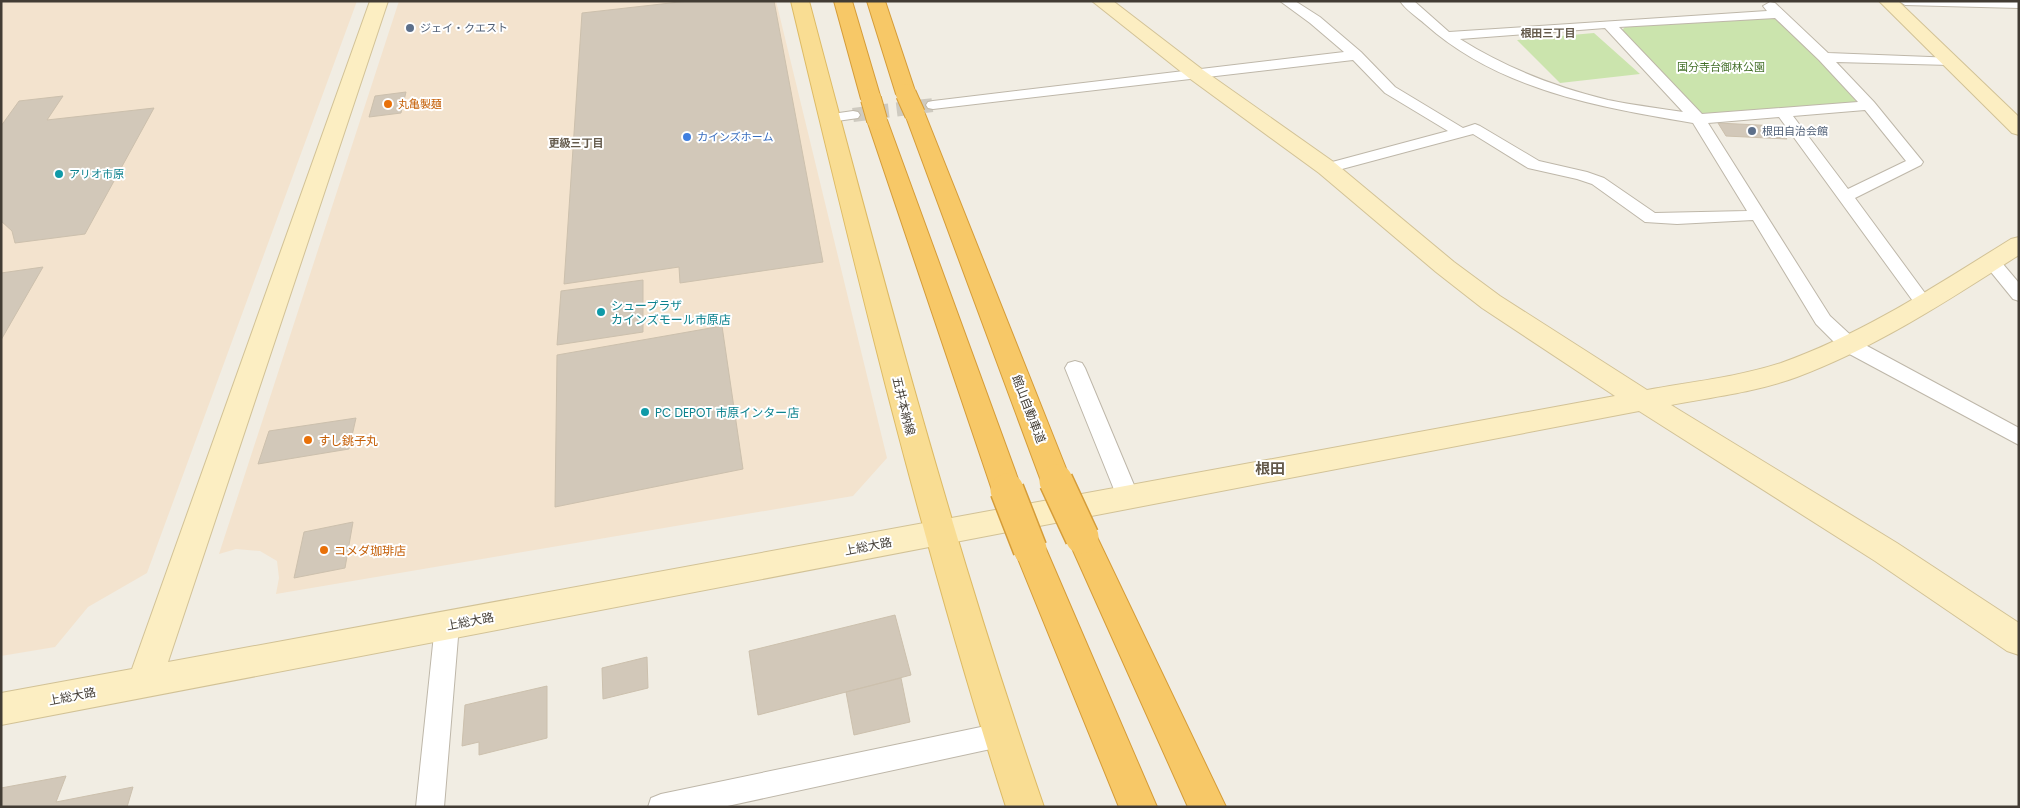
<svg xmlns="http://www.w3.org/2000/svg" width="2020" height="808" font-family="Poppins,'Noto Sans JP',sans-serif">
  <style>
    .commercial { fill: #f3e3ce }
    .green { fill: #cbe4ad }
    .building { fill: #d2c8b9; stroke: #ccc0ad }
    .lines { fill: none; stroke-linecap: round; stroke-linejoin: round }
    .street-tunnel { stroke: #cecac0; stroke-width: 14; stroke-dasharray: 14 8; stroke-linecap: butt }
    .street-casing { stroke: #beb7a9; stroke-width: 2 }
    .secondary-casing { stroke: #d2c296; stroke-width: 2 }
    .primary-casing { stroke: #ddba64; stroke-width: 2 }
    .highway-casing { stroke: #d59c38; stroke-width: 2 }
    .street { fill: #fff; fill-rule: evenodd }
    .secondary { fill: #fceec2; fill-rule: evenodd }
    .primary { fill: #f9dd93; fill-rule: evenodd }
    .highway { fill: #f7c867; fill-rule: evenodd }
    .highway-bridge-far1-casing { stroke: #d59c38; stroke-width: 22; stroke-linecap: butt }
    .highway-bridge-casing { stroke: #d59c38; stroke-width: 36; stroke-linecap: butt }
    .highway-bridge-far1 { stroke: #f7c867; stroke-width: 20 }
    .highway-bridge { stroke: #f7c867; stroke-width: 33 }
    .service-dot { fill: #5c6f8a; stroke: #fff; stroke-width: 2 }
    .food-dot { fill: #e8710a; stroke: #fff; stroke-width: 2 }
    .shop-dot { fill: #3f7fe0; stroke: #fff; stroke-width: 2 }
    .culture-dot { fill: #0f9aa8; stroke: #fff; stroke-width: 2 }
    .labels { text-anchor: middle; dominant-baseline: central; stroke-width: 4; stroke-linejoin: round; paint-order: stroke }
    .far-service-label { font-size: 11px; fill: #4e5e75; stroke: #fff; text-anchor: start }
    .far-neighbourhood-label { font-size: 11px; font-weight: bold; fill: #645a4b; stroke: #fff }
    .far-park-label { font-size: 11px; fill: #44702a; stroke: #fff }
    .far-food-label { font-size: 11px; fill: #c56008; stroke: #fff; text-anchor: start }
    .far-shop-label { font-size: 11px; fill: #366cbe; stroke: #fff; text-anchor: start }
    .far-culture-label { font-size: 11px; fill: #0d838f; stroke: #fff; text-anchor: start }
    .culture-label { font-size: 12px; fill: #0d838f; stroke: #fff; text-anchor: start }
    .street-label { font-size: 12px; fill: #423c34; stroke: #fff }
    .food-label { font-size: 12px; fill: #c56008; stroke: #fff; text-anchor: start }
    .quarter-label { font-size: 15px; font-weight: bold; fill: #645a4b; stroke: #fff }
  </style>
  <rect width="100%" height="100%" fill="#f1ede3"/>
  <!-- commercial -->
  <path class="commercial" d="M 1,1 L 357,1 L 147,573 L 88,607 L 55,647 L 1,656 Z
    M 399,1 L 776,1 L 887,458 L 853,496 L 276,594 L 279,578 L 277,561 L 260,551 L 236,549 L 219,554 Z"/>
  <!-- green -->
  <path class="green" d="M 1771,18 L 1778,20 L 1818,57 L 1856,101 L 1854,104 L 1706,115 L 1698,112 L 1622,30 L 1625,27 Z
    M 1594,33 L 1640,74 L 1560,83 L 1517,40 Z"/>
  <!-- building -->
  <path class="building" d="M 688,1 L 774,1 L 823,262 L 680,283 L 679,267 L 564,284 L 582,13 Z
    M 406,92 L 401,113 L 369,117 L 375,96 Z
    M 63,96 L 47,120 L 154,108 L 85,234 L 15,243 L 12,231 L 1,221 L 1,126 L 19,101 Z
    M 1718,123 L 1778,126 L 1787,139 L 1726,136 Z
    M 43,267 L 1,340 L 1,273 Z
    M 643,280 L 643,332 L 557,345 L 561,291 Z
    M 722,326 L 743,469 L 555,507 L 557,355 Z
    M 356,418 L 349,449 L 258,464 L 269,431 Z
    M 353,522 L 345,568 L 294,578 L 304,532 Z
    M 895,615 L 911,675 L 758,715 L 749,651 Z
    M 647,657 L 648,688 L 603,699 L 602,668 Z
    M 901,678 L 910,722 L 854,735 L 846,692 Z
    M 547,686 L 547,738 L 479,755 L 479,742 L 462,746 L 465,705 Z
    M 66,776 L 56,802 L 133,787 L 127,807 L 1,807 L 1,788 Z"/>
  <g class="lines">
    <!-- street-tunnel -->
    <path class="street-tunnel" d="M 853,115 L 933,105"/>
    <!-- street casing -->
    <g class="street-casing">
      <path id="street" d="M 1280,1 L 1295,1 L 1320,17 L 1361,52 L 1395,87 L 1463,128 L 1475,124 L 1480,126 L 1539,161 L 1587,172 L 1604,178 L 1655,213 L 1747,211 L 1693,123 C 1598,107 1499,90 1425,24 C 1417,17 1406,10 1400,1 L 1414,1 L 1449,32 L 1767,11 L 1763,6 L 1770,2 L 1775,3 L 1828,53 L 1955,58 L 1957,61 L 1955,64 L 1950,65 L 1836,62 L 1874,102 L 1923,162 L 1921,165 L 1855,198 L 1933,304 L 1930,308 L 1924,310 L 1918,308 L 1779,117 L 1708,123 L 1830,316 L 1856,340 L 2019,428 L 2019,445 L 1842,350 L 1816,324 L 1753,220 L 1677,224 L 1645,222 L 1592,184 L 1577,179 L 1528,168 L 1473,134 L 1327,173 L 1321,171 L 1319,168 L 1321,165 L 1448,131 L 1385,93 L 1353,60 L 933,109 L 928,108 L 926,105 L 928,102 L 933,101 L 1344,52 L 1310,23 ZM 1775,18 L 1819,60 L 1858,102 L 1702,114 L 1619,27 ZM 1605,28 L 1683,112 C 1658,108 1632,105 1608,100 C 1555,87 1506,68 1460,39 ZM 1865,110 L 1906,161 L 1848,189 L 1793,116 Z
        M 1899,1 L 2016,1 L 2019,2 L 2019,8 L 1905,5 Z
        M 853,111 L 858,112 L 860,115 L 858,118 L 830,122 L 825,121 L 823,118 L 825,115 Z
        M 1991,255 L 1997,257 L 2019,283 L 2019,301 L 2013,299 L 1982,261 L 1985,257 Z
        M 1075,361 L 1082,363 L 1085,368 L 1139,497 L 1136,503 L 1128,505 L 1120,503 L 1117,497 L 1065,368 L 1068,363 Z
        M 447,615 L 455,618 L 459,625 L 444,807 L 416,807 L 435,625 L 439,618 Z
        M 1000,723 L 1009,727 L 1013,735 L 1009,743 L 1000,747 L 723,807 L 648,807 L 651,798 L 661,794 Z"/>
    </g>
    <!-- secondary casing -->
    <g class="secondary-casing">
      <path id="secondary" d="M 370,1 L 388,1 L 168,662 L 1615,396 L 1482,308 L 1436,272 L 1319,173 L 1189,78 L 1092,1 L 1113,1 L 1203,70 L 1335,163 L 1454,262 L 1500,296 L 1647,390 C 1691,382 1738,377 1781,363 C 1863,334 1937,285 2011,239 L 2019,237 L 2019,255 C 1947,301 1877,347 1797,377 C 1757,392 1712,397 1671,405 L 1897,543 L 2019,623 L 2019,655 L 2007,651 L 1875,561 L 1639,411 L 1,725 L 1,693 L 132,669 Z
        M 1879,1 L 1898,1 L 2019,117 L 2019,135 L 2012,133 Z"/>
    </g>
    <!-- primary casing -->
    <g class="primary-casing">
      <path id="primary" d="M 791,1 L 809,1 C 881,272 952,542 1044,807 L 1006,807 C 921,542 856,272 791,1 Z"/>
    </g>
    <!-- highway casing -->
    <g class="highway-casing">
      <path id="highway" d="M 834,1 L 852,1 L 881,99 L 878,103 L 871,105 L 864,103 L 861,99 Z
        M 867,1 L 885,1 L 916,94 L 913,98 L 906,100 L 899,98 L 896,94 Z
        M 915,108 L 922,110 L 925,114 L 1071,481 L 1066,489 L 1056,492 L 1046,489 L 1041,481 L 905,114 L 908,110 Z
        M 877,114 L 884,116 L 887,120 L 1022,490 L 1017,498 L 1007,501 L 997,498 L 992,490 L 867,120 L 870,116 Z
        M 1082,525 L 1093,528 L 1097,537 L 1226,807 L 1188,807 L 1067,537 L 1071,528 Z
        M 1030,536 L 1041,540 L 1046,549 L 1157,807 L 1119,807 L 1014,549 L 1019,540 Z"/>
    </g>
    <!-- street -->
    <use href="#street" class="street"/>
    <!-- secondary -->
    <use href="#secondary" class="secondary"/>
    <!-- primary -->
    <use href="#primary" class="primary"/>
    <!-- highway -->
    <use href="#highway" class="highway"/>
    <!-- highway-bridge-far1 casing -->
    <g class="highway-bridge-far1-casing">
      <path id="highway-bridge-far1" d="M 906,94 L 915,114
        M 871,99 L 877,120"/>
    </g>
    <!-- highway-bridge casing -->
    <g class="highway-bridge-casing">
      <path id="highway-bridge" d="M 1056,481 L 1082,537
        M 1007,490 L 1030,549"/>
    </g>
    <!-- highway-bridge-far1 -->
    <use href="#highway-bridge-far1" class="highway-bridge-far1"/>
    <!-- highway-bridge -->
    <use href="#highway-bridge" class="highway-bridge"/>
  </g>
  <!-- markers -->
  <g class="service-dot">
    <circle cx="410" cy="28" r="5"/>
    <circle cx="1752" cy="131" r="5"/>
  </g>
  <g class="food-dot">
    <circle cx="388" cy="104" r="5"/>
    <circle cx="308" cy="440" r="5"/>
    <circle cx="324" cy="550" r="5"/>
  </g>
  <circle class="shop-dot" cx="687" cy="137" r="5"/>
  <g class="culture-dot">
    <circle cx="59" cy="174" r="5"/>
    <circle cx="601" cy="312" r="5"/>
    <circle cx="645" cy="412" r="5"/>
  </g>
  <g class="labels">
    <!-- far-service labels -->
    <g class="far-service-label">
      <text x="420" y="28">ジェイ・クエスト</text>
      <text x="1762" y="131">根田自治会館</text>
    </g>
    <!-- far-neighbourhood labels -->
    <g class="far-neighbourhood-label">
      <text x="1548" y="33">根田三丁目</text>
      <text x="576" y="143">更級三丁目</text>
    </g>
    <!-- far-park labels -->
    <g class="far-park-label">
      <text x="1721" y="67">国分寺台御林公園</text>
    </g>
    <!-- far-food labels -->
    <g class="far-food-label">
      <text x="398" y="104">丸亀製麺</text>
    </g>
    <!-- far-shop labels -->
    <g class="far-shop-label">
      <text x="697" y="137">カインズホーム</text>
    </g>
    <!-- far-culture labels -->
    <g class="far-culture-label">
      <text x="69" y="174">アリオ市原</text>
    </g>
    <!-- culture labels -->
    <g class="culture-label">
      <text x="611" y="305">シュープラザ<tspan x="611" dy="14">カインズモール市原店</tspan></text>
      <text x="655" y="412">PC DEPOT 市原インター店</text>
    </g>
    <!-- street labels -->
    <g class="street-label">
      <text transform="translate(904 406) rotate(76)">五井本納線</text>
      <text transform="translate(1029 409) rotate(69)">館山自動車道</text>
      <text transform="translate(868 546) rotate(-11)">上総大路</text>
      <text transform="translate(470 621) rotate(-11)">上総大路</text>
      <text transform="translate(72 696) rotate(-11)">上総大路</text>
    </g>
    <!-- food labels -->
    <g class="food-label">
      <text x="318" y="440">すし銚子丸</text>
      <text x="334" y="550">コメダ珈琲店</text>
    </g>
    <!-- quarter labels -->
    <g class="quarter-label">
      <text x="1270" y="468">根田</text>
    </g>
  </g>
  <!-- border -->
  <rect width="2020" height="808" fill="none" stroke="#423c34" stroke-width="5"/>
</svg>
